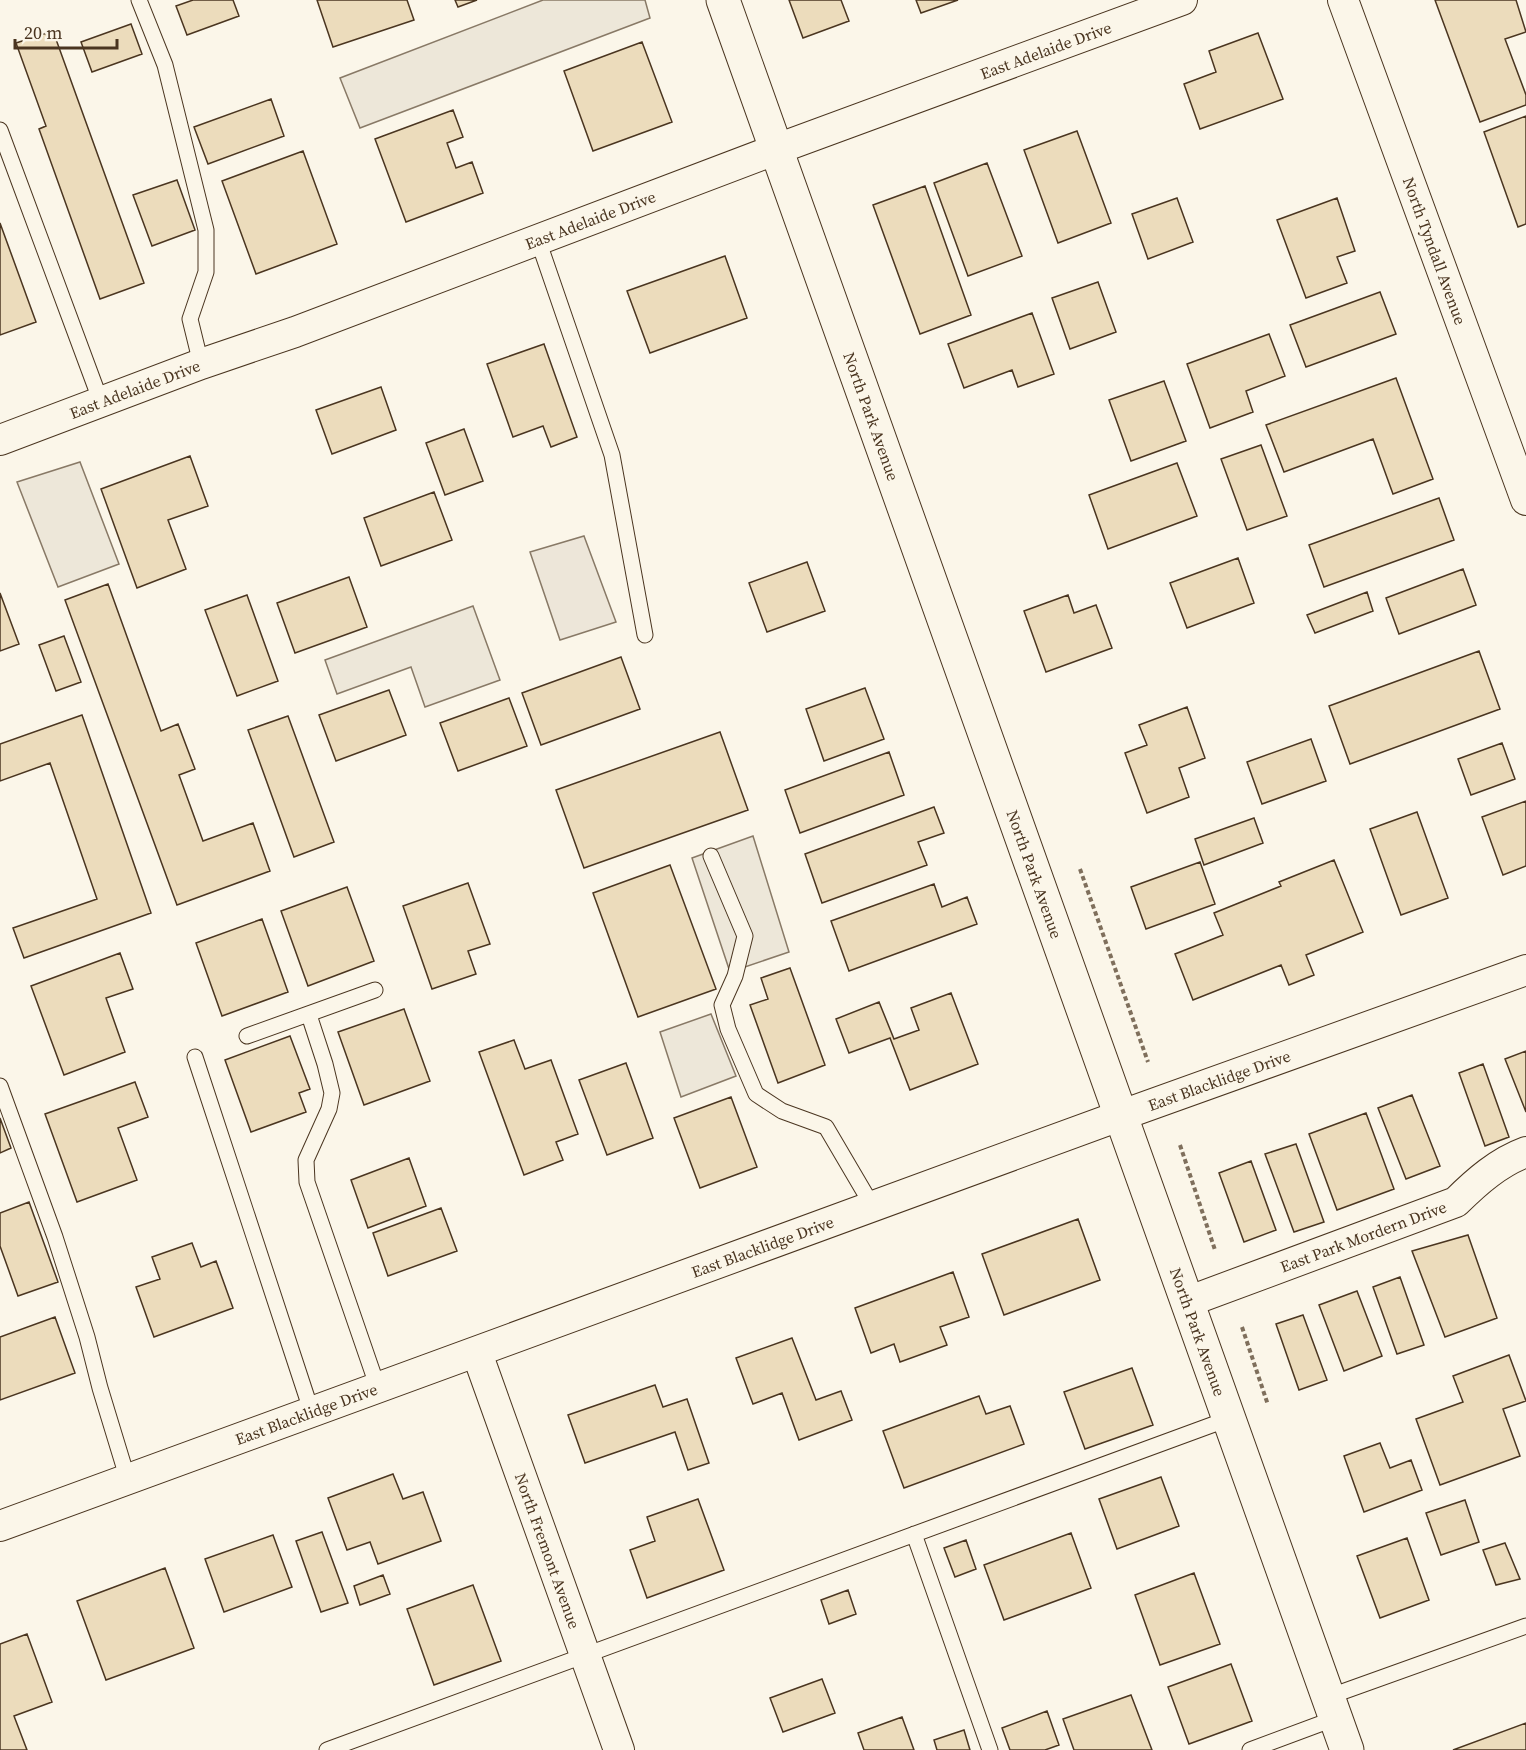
<svg xmlns="http://www.w3.org/2000/svg" width="1526" height="1750" font-family="'Source Serif 4',serif">
  <style>
    .green { fill: #ede6d9; stroke: #887966; stroke-width: 1.5 }
    .parking { fill: #ede7d9; stroke: #887966; stroke-width: 1.5 }
    .building { fill: #ecdcbc; stroke: #4a3520; stroke-width: 1.5 }
    .lines { fill: none; stroke-linecap: round; stroke-linejoin: round }
    .lane-casing { stroke: #4a3520; stroke-width: 17 }
    .street-casing { stroke: #4a3520; stroke-width: 32 }
    .secondary-casing { stroke: #4a3520; stroke-width: 35 }
    .path { stroke: #7f6f5c; stroke-width: 4; stroke-dasharray: 4.5 3; stroke-linecap: butt }
    .lane { stroke: #fbf6e9; stroke-width: 15 }
    .street { stroke: #fbf6e9; stroke-width: 30 }
    .secondary { stroke: #fbf6e9; stroke-width: 33 }
    .labels { text-anchor: middle; dominant-baseline: central; stroke-width: 4.5; stroke-linejoin: round; paint-order: stroke }
    .street-label { font-size: 16px; fill: #4a3520; stroke: #fbf6e9 }
  </style>
  <rect width="100%" height="100%" fill="#fbf6e9"/>
  <!-- green -->
  <path class="green" d="M 584,536 L 616,622 L 560,640 L 530,552 Z"/>
  <!-- parking -->
  <path class="parking" d="M 543,0 L 645,0 L 650,18 L 360,128 L 340,78 Z
    M 80,462 L 119,564 L 58,587 L 17,482 Z
    M 473,606 L 500,680 L 425,707 L 411,667 L 337,694 L 325,660 Z
    M 753,836 L 789,952 L 730,972 L 692,858 Z
    M 711,1014 L 736,1076 L 681,1097 L 660,1032 Z"/>
  <!-- building -->
  <path class="building" d="M 193,0 L 233,0 L 239,16 L 187,35 L 176,6 Z
    M 317,0 L 407,0 L 414,20 L 333,47 Z
    M 455,0 L 477,0 L 458,7 Z
    M 789,0 L 841,0 L 849,21 L 803,38 Z
    M 916,0 L 958,0 L 921,13 Z
    M 1435,0 L 1516,0 L 1526,32 L 1505,39 L 1526,95 L 1526,105 L 1480,122 Z
    M 131,24 L 142,54 L 92,72 L 81,42 Z
    M 53,31 L 144,283 L 100,299 L 39,129 L 46,126 L 16,43 Z
    M 1258,33 L 1283,99 L 1200,129 L 1184,84 L 1216,72 L 1209,51 Z
    M 642,42 L 672,122 L 593,151 L 564,71 Z
    M 271,99 L 284,136 L 208,164 L 194,127 Z
    M 453,110 L 463,137 L 447,143 L 456,168 L 472,162 L 483,193 L 406,222 L 375,139 Z
    M 1526,116 L 1526,224 L 1518,227 L 1484,132 Z
    M 1077,131 L 1111,223 L 1058,243 L 1024,150 Z
    M 303,151 L 337,244 L 256,274 L 222,181 Z
    M 987,163 L 1022,256 L 968,276 L 934,183 Z
    M 177,180 L 195,230 L 152,246 L 133,195 Z
    M 925,186 L 971,315 L 920,334 L 873,205 Z
    M 1177,198 L 1193,242 L 1148,259 L 1132,214 Z
    M 1337,198 L 1355,251 L 1337,257 L 1347,283 L 1306,298 L 1277,220 Z
    M 0,223 L 36,322 L 0,335 Z
    M 725,256 L 747,318 L 650,353 L 627,291 Z
    M 1098,282 L 1116,332 L 1070,349 L 1052,298 Z
    M 1380,292 L 1396,334 L 1306,367 L 1290,325 Z
    M 1032,313 L 1054,374 L 1018,387 L 1012,370 L 964,388 L 948,344 Z
    M 1269,334 L 1285,376 L 1246,391 L 1253,412 L 1210,428 L 1187,364 Z
    M 544,344 L 577,437 L 551,447 L 543,426 L 513,437 L 487,364 Z
    M 1396,378 L 1433,479 L 1393,494 L 1373,439 L 1284,472 L 1266,425 Z
    M 1164,381 L 1186,441 L 1131,461 L 1109,400 Z
    M 381,387 L 396,430 L 332,454 L 316,410 Z
    M 464,429 L 483,481 L 445,495 L 426,443 Z
    M 1261,445 L 1287,516 L 1247,530 L 1221,459 Z
    M 190,456 L 208,506 L 168,520 L 186,569 L 137,588 L 101,489 Z
    M 1177,463 L 1197,516 L 1108,549 L 1089,495 Z
    M 434,492 L 452,540 L 381,566 L 364,518 Z
    M 1439,498 L 1454,540 L 1324,587 L 1309,545 Z
    M 1238,558 L 1254,603 L 1187,628 L 1170,583 Z
    M 807,562 L 825,611 L 767,632 L 749,583 Z
    M 1463,569 L 1476,605 L 1399,634 L 1386,598 Z
    M 349,577 L 367,627 L 295,653 L 277,603 Z
    M 108,584 L 161,731 L 178,724 L 195,769 L 179,775 L 203,841 L 253,823 L 270,871 L 177,905 L 65,600 Z
    M 1367,592 L 1373,611 L 1315,633 L 1307,615 Z
    M 0,593 L 19,644 L 0,651 Z
    M 247,595 L 278,681 L 237,696 L 205,610 Z
    M 1068,595 L 1074,613 L 1096,605 L 1112,648 L 1046,672 L 1024,611 Z
    M 64,636 L 81,682 L 56,691 L 39,645 Z
    M 1479,651 L 1500,709 L 1350,764 L 1329,706 Z
    M 621,657 L 640,709 L 541,745 L 522,693 Z
    M 865,688 L 884,739 L 824,761 L 806,709 Z
    M 389,690 L 406,735 L 336,761 L 319,715 Z
    M 509,698 L 527,746 L 458,771 L 440,723 Z
    M 1187,707 L 1205,758 L 1179,768 L 1189,797 L 1147,813 L 1125,753 L 1147,745 L 1139,725 Z
    M 82,715 L 151,913 L 24,958 L 13,928 L 97,899 L 50,763 L 0,781 L 0,744 Z
    M 288,716 L 334,842 L 294,857 L 248,730 Z
    M 720,732 L 748,810 L 584,868 L 556,790 Z
    M 1311,739 L 1326,781 L 1262,804 L 1247,762 Z
    M 1502,743 L 1515,779 L 1471,795 L 1458,759 Z
    M 889,752 L 904,795 L 800,833 L 785,790 Z
    M 1526,801 L 1526,866 L 1503,875 L 1482,817 Z
    M 934,807 L 944,833 L 918,842 L 927,865 L 822,903 L 805,854 Z
    M 1417,812 L 1448,898 L 1401,915 L 1370,829 Z
    M 1254,818 L 1263,843 L 1204,865 L 1195,839 Z
    M 1334,860 L 1363,932 L 1306,955 L 1314,975 L 1289,985 L 1281,965 L 1193,1000 L 1175,954 L 1223,935 L 1214,913 L 1281,886 L 1279,882 Z
    M 1200,862 L 1215,904 L 1146,929 L 1131,887 Z
    M 670,865 L 716,989 L 638,1017 L 593,893 Z
    M 468,883 L 490,944 L 468,951 L 476,974 L 432,989 L 403,906 Z
    M 934,884 L 942,907 L 967,897 L 977,924 L 849,971 L 831,921 Z
    M 347,887 L 374,961 L 308,986 L 281,911 Z
    M 262,919 L 288,992 L 222,1016 L 196,943 Z
    M 120,953 L 133,989 L 106,998 L 125,1052 L 64,1075 L 31,986 Z
    M 790,968 L 825,1065 L 778,1083 L 750,1005 L 768,999 L 761,978 Z
    M 951,993 L 978,1064 L 910,1090 L 890,1038 L 849,1053 L 836,1019 L 879,1002 L 894,1039 L 919,1030 L 911,1008 Z
    M 404,1009 L 430,1081 L 364,1105 L 338,1032 Z
    M 290,1036 L 310,1089 L 299,1093 L 306,1112 L 251,1132 L 225,1060 Z
    M 514,1040 L 525,1069 L 551,1060 L 578,1134 L 556,1142 L 563,1160 L 524,1175 L 479,1052 Z
    M 1526,1051 L 1526,1112 L 1505,1059 Z
    M 626,1063 L 653,1138 L 607,1155 L 579,1080 Z
    M 1483,1064 L 1509,1137 L 1485,1146 L 1459,1073 Z
    M 135,1082 L 148,1117 L 118,1128 L 137,1180 L 77,1202 L 45,1114 Z
    M 1412,1095 L 1440,1166 L 1406,1179 L 1378,1108 Z
    M 731,1097 L 757,1167 L 700,1188 L 674,1118 Z
    M 1366,1113 L 1394,1189 L 1337,1210 L 1309,1134 Z
    M 0,1118 L 11,1148 L 0,1153 Z
    M 1296,1144 L 1324,1222 L 1294,1232 L 1265,1154 Z
    M 409,1158 L 426,1206 L 368,1228 L 351,1180 Z
    M 1251,1161 L 1276,1230 L 1244,1242 L 1219,1173 Z
    M 29,1202 L 58,1282 L 18,1296 L 0,1246 L 0,1213 Z
    M 441,1208 L 457,1251 L 388,1276 L 373,1233 Z
    M 1078,1219 L 1100,1280 L 1004,1315 L 982,1254 Z
    M 1468,1235 L 1497,1318 L 1445,1337 L 1412,1251 Z
    M 192,1243 L 201,1267 L 216,1261 L 233,1308 L 154,1337 L 136,1287 L 160,1279 L 152,1257 Z
    M 953,1272 L 969,1317 L 940,1327 L 947,1345 L 900,1362 L 894,1344 L 871,1353 L 855,1308 Z
    M 1400,1277 L 1424,1345 L 1397,1354 L 1373,1287 Z
    M 1357,1291 L 1382,1356 L 1344,1371 L 1319,1305 Z
    M 1303,1315 L 1327,1380 L 1299,1390 L 1276,1324 Z
    M 55,1317 L 75,1373 L 0,1400 L 0,1337 Z
    M 792,1338 L 816,1400 L 841,1391 L 852,1420 L 799,1440 L 782,1393 L 753,1404 L 736,1358 Z
    M 1509,1355 L 1526,1401 L 1503,1409 L 1520,1456 L 1440,1485 L 1416,1419 L 1463,1402 L 1453,1376 Z
    M 1132,1368 L 1153,1425 L 1085,1449 L 1064,1392 Z
    M 655,1385 L 663,1407 L 687,1399 L 709,1463 L 688,1470 L 675,1432 L 585,1463 L 568,1415 Z
    M 979,1396 L 986,1414 L 1010,1406 L 1024,1444 L 904,1488 L 883,1431 Z
    M 1380,1443 L 1390,1468 L 1411,1460 L 1422,1490 L 1364,1512 L 1344,1456 Z
    M 393,1474 L 403,1499 L 423,1492 L 441,1541 L 378,1564 L 370,1542 L 347,1550 L 328,1498 Z
    M 1161,1477 L 1179,1526 L 1117,1549 L 1099,1499 Z
    M 698,1499 L 724,1570 L 647,1598 L 630,1550 L 655,1541 L 647,1517 Z
    M 1465,1500 L 1479,1542 L 1441,1555 L 1426,1513 Z
    M 322,1532 L 348,1603 L 321,1612 L 296,1541 Z
    M 1071,1533 L 1091,1588 L 1004,1620 L 984,1565 Z
    M 273,1535 L 292,1587 L 224,1612 L 205,1559 Z
    M 1407,1538 L 1429,1600 L 1380,1618 L 1357,1556 Z
    M 966,1540 L 976,1569 L 955,1577 L 944,1548 Z
    M 1505,1543 L 1520,1579 L 1496,1585 L 1483,1550 Z
    M 165,1568 L 194,1648 L 106,1680 L 77,1601 Z
    M 1194,1573 L 1220,1644 L 1160,1665 L 1135,1595 Z
    M 383,1575 L 390,1594 L 360,1605 L 354,1586 Z
    M 473,1585 L 501,1661 L 434,1685 L 407,1609 Z
    M 848,1590 L 856,1614 L 829,1624 L 821,1600 Z
    M 27,1634 L 52,1702 L 14,1716 L 27,1750 L 0,1750 L 0,1644 Z
    M 1231,1664 L 1252,1721 L 1189,1744 L 1168,1687 Z
    M 822,1679 L 835,1713 L 783,1732 L 770,1698 Z
    M 1131,1695 L 1152,1750 L 1074,1750 L 1063,1719 Z
    M 1047,1711 L 1059,1745 L 1045,1750 L 1010,1750 L 1002,1728 Z
    M 902,1717 L 914,1750 L 864,1750 L 858,1733 Z
    M 1526,1723 L 1526,1750 L 1453,1750 Z
    M 964,1730 L 970,1750 L 937,1750 L 934,1740 Z"/>
  <g class="lines">
    <!-- lane casing -->
    <g class="lane-casing">
      <path id="lane" d="M 139,0 L 165,65 L 206,230 L 206,272 L 190,319 L 201,364
        M 0,130 L 101,402
        M 538,240 L 612,455 L 645,635
        M 711,856 L 745,936 L 735,976 L 722,1005 L 728,1029 L 756,1094 L 782,1111 L 826,1127 L 873,1207
        M 309,1015 L 325,1064 L 332,1093 L 329,1109 L 306,1160 L 307,1182 L 378,1388
        M 247,1036 L 375,990
        M 195,1057 L 312,1413
        M 0,1086 L 55,1237 L 87,1337 L 100,1388 L 128,1480
        M 914,1534 L 990,1750
        M 1328,1697 L 1526,1626
        M 327,1750 L 1228,1419
        M 1250,1750 L 1336,1718"/>
    </g>
    <!-- street casing -->
    <g class="street-casing">
      <g id="street">
        <path id="s1" d="M 1343,0 L 1526,500"/>
        <path id="s2" d="M 0,440 L 201,364 L 295,332 L 777,149 L 1182,0"/>
        <path id="s3" d="M 1187,1302 L 1456,1202 C 1477,1181 1499,1162 1526,1152"/>
        <path id="s4" d="M 477,1353 L 619,1750"/>
        <path id="s5" d="M 0,1526 L 1122,1115 L 1526,970"/>
      </g>
    </g>
    <!-- secondary casing -->
    <g class="secondary-casing">
      <g id="secondary">
        <path id="s6" d="M 723,0 L 1347,1750"/>
      </g>
    </g>
    <!-- path -->
    <path class="path" d="M 1080,869 L 1148,1062
      M 1180,1145 L 1215,1250
      M 1242,1327 L 1268,1405"/>
    <!-- lane -->
    <use href="#lane" class="lane"/>
    <!-- street -->
    <use href="#street" class="street"/>
    <!-- secondary -->
    <use href="#secondary" class="secondary"/>
  </g>
  <g class="labels">
    <!-- street labels -->
    <g class="street-label">
      <text stroke="none"><textPath href="#s2" startOffset="1116">East Adelaide Drive</textPath></text>
      <text stroke="none"><textPath href="#s2" startOffset="630">East Adelaide Drive</textPath></text>
      <text stroke="none"><textPath href="#s1" startOffset="267">North Tyndall Avenue</textPath></text>
      <text stroke="none"><textPath href="#s2" startOffset="144">East Adelaide Drive</textPath></text>
      <text stroke="none"><textPath href="#s6" startOffset="442">North Park Avenue</textPath></text>
      <text stroke="none"><textPath href="#s6" startOffset="928">North Park Avenue</textPath></text>
      <text stroke="none"><textPath href="#s5" startOffset="1298">East Blacklidge Drive</textPath></text>
      <text stroke="none"><textPath href="#s3" startOffset="188">East Park Mordern Drive</textPath></text>
      <text stroke="none"><textPath href="#s5" startOffset="812">East Blacklidge Drive</textPath></text>
      <text stroke="none"><textPath href="#s6" startOffset="1414">North Park Avenue</textPath></text>
      <text stroke="none"><textPath href="#s5" startOffset="326">East Blacklidge Drive</textPath></text>
      <text stroke="none"><textPath href="#s4" startOffset="210">North Fremont Avenue</textPath></text>
    </g>
  </g>
  <!-- scale -->
  <path d="M15 39v9h102v-9" fill="none" stroke="#4a3520" stroke-width="3"/>
  <text x="24" y="39" font-size="18" fill="#4a3520" stroke="#fbf6e9" stroke-width="4.5" paint-order="stroke">20 m</text>
</svg>
